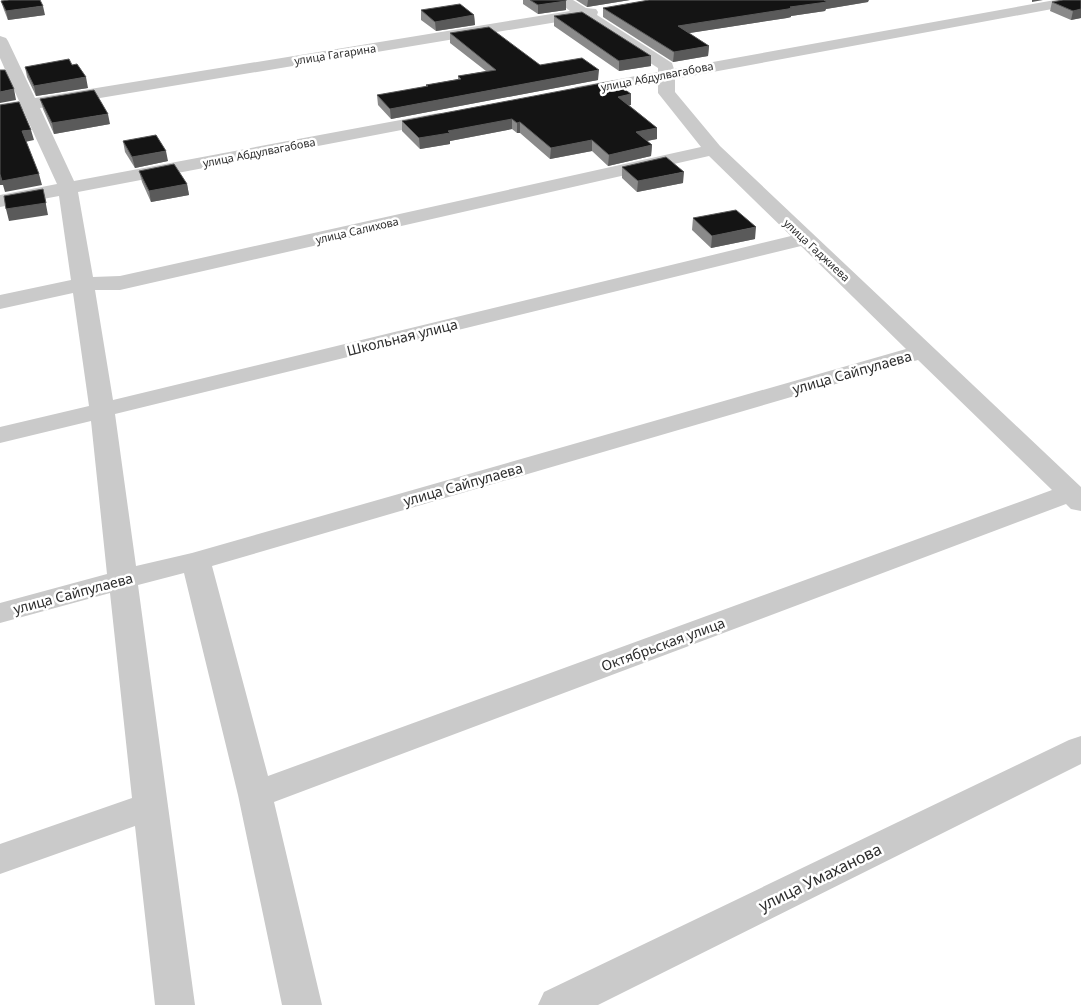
<svg xmlns="http://www.w3.org/2000/svg" width="1081" height="1005" font-family="'Noto Sans',sans-serif">
  <style>
    .lines { fill: none; stroke-linecap: round; stroke-linejoin: round }
    .minor { fill: #cacaca; fill-rule: evenodd }
    .wall { fill: #8a8a8a }
    .shaded-wall { fill: #5a5a5a }
    .building { fill: #141414; stroke: #5a5a5a }
    .labels { text-anchor: middle; dominant-baseline: central; stroke-width: 5; stroke-linejoin: round; paint-order: stroke }
    .far-street-label { font-size: 11px; fill: #2d2d2d; stroke: #fff }
    .street-label { font-size: 14px; fill: #2d2d2d; stroke: #fff }
    .near-street-label { font-size: 16px; fill: #2d2d2d; stroke: #fff }
  </style>
  <rect width="100%" height="100%" fill="#fff"/>
  <g class="lines">
    <!-- minor -->
    <path class="minor" d="M 556,0 L 573,0 L 586,8 L 596,9 L 598,12 L 597,15 L 672,63 L 674,69 L 1055,0 L 1081,0 L 1081,4 L 1079,4 L 675,79 L 675,92 L 720,146 L 1081,487 L 1081,511 L 1071,509 L 1066,504 L 274,802 L 322,1005 L 282,1005 L 238,795 L 184,573 L 138,585 L 195,1005 L 155,1005 L 135,826 L 0,874 L 0,844 L 132,798 L 110,593 L 0,623 L 0,603 L 107,574 L 91,421 L 0,443 L 0,427 L 89,406 L 73,293 L 0,309 L 0,295 L 71,280 L 59,196 L 0,207 L 0,195 L 57,184 L 23,110 L 0,114 L 0,104 L 19,101 L 0,58 L 0,36 L 6,38 L 8,41 L 35,98 L 570,11 ZM 581,18 L 658,68 L 658,72 L 575,87 L 573,91 L 575,95 L 581,96 L 658,82 L 658,93 L 701,147 L 120,276 L 93,277 L 78,192 L 438,123 L 444,122 L 447,118 L 444,114 L 438,113 L 74,181 L 40,108 ZM 709,156 L 791,236 L 113,400 L 95,290 L 120,290 ZM 801,246 L 906,349 L 192,553 L 136,566 L 115,414 ZM 918,360 L 1052,490 L 268,776 L 212,566 Z
      M 1081,736 L 1081,764 L 598,1005 L 538,1005 L 544,992 L 1069,740 Z"/>
  </g>
  <!-- wall -->
  <path class="wall" d="M 523,0 L 566,0 L 566,10 L 538,14 L 523,4 Z
    M 576,0 L 630,0 L 587,7 Z
    M 1081,0 L 1081,18 L 1071,20 L 1050,11 L 1052,2 Z
    M 1,1 L 45,15 L 8,20 L 4,10 Z
    M 868,2 L 826,9 L 825,11 L 791,16 L 791,17 L 787,18 L 689,33 L 709,46 L 708,56 L 673,62 L 603,17 L 603,8 Z
    M 421,10 L 474,15 L 475,25 L 436,31 L 421,20 Z
    M 554,16 L 651,56 L 651,66 L 619,71 L 554,26 Z
    M 450,33 L 540,65 L 598,80 L 391,119 L 378,105 L 377,95 L 426,87 L 426,85 L 458,79 L 458,76 L 486,71 L 450,43 Z
    M 72,65 L 88,88 L 36,96 L 27,77 L 25,67 Z
    M 631,94 L 631,105 L 629,105 L 657,128 L 657,139 L 647,141 L 652,145 L 651,156 L 608,166 L 592,151 L 550,159 L 520,133 L 517,133 L 512,129 L 450,141 L 450,144 L 420,149 L 402,131 L 402,121 Z
    M 40,99 L 110,124 L 54,134 L 43,109 Z
    M 123,141 L 168,161 L 135,168 L 125,152 Z
    M 622,167 L 683,183 L 637,192 L 622,178 Z
    M 139,171 L 187,184 L 189,195 L 151,202 L 142,182 Z
    M 693,218 L 755,239 L 711,248 L 692,230 Z"/>
  <!-- shaded-wall -->
  <path class="shaded-wall" d="M 588,0 L 630,0 L 587,7 Z
    M 825,0 L 869,0 L 868,2 L 826,9 L 825,11 L 791,16 L 791,17 L 787,18 L 677,35 L 678,26 L 790,7 Z
    M 1032,0 L 1043,0 L 1032,2 Z
    M 566,1 L 566,10 L 538,14 L 538,5 Z
    M 43,6 L 45,15 L 8,20 L 6,11 Z
    M 1081,9 L 1081,18 L 1071,20 L 1073,11 Z
    M 474,15 L 475,25 L 436,31 L 435,22 Z
    M 709,46 L 708,56 L 673,62 L 674,52 Z
    M 651,56 L 651,66 L 619,71 L 619,61 Z
    M 599,70 L 598,80 L 391,119 L 390,109 Z
    M 86,77 L 88,88 L 36,96 L 34,86 Z
    M 14,89 L 16,100 L 0,103 L 0,92 Z
    M 631,94 L 631,105 L 618,107 L 618,97 Z
    M 108,114 L 110,124 L 54,134 L 52,123 Z
    M 512,119 L 512,129 L 450,141 L 450,144 L 420,149 L 419,138 L 448,131 Z
    M 520,122 L 520,133 L 517,133 L 517,123 Z
    M 657,128 L 657,139 L 636,143 L 636,132 Z
    M 31,130 L 34,140 L 25,142 L 22,131 Z
    M 592,140 L 592,151 L 550,159 L 551,148 Z
    M 652,145 L 651,156 L 608,166 L 609,155 Z
    M 166,151 L 168,161 L 135,168 L 132,157 Z
    M 684,172 L 683,183 L 637,192 L 638,181 Z
    M 0,174 L 39,174 L 42,185 L 5,192 L 3,185 L 0,185 Z
    M 187,184 L 189,195 L 151,202 L 149,191 Z
    M 43,189 L 48,215 L 9,221 L 6,209 Z
    M 756,227 L 755,239 L 711,248 L 712,236 Z"/>
  <!-- building -->
  <path class="building" d="M 9,0 L 40,0 L 43,6 L 6,11 L 1,1 Z
    M 530,0 L 566,0 L 566,1 L 538,5 Z
    M 649,0 L 825,0 L 824,0 L 827,2 L 790,7 L 792,8 L 788,9 L 678,26 L 709,46 L 674,52 L 603,8 Z
    M 1063,0 L 1081,0 L 1081,9 L 1073,11 L 1052,2 Z
    M 460,4 L 474,15 L 435,22 L 421,10 Z
    M 582,12 L 651,56 L 619,61 L 554,16 Z
    M 489,27 L 540,65 L 582,58 L 599,70 L 390,109 L 377,95 L 428,86 L 426,85 L 461,79 L 458,76 L 496,70 L 450,33 Z
    M 69,59 L 72,65 L 77,64 L 86,77 L 34,86 L 25,67 Z
    M 0,70 L 5,70 L 14,89 L 0,92 Z
    M 613,81 L 631,94 L 618,97 L 657,128 L 636,132 L 652,145 L 609,155 L 592,140 L 551,148 L 520,122 L 517,123 L 512,119 L 448,131 L 450,133 L 419,138 L 402,121 Z
    M 94,90 L 108,114 L 52,123 L 40,99 Z
    M 19,102 L 31,130 L 22,131 L 39,174 L 2,181 L 0,174 L 0,105 Z
    M 156,135 L 166,151 L 132,157 L 123,141 Z
    M 666,157 L 684,172 L 638,181 L 622,167 Z
    M 174,164 L 187,184 L 149,191 L 139,171 Z
    M 43,189 L 46,203 L 6,209 L 4,196 Z
    M 736,210 L 756,227 L 712,236 L 693,218 Z"/>
  <g class="labels">
    <!-- far-street labels -->
    <g class="far-street-label">
      <text transform="translate(335 54) rotate(-9)">улица Гагарина</text>
      <text transform="translate(657 76) rotate(-11)">улица Абдулвагабова</text>
      <text transform="translate(259 152) rotate(-11)">улица Абдулвагабова</text>
      <text transform="translate(357 230) rotate(-13)">улица Салихова</text>
      <text transform="translate(817 250) rotate(43)">улица Гаджиева</text>
    </g>
    <!-- street labels -->
    <g class="street-label">
      <text transform="translate(402 337) rotate(-14)">Школьная улица</text>
      <text transform="translate(852 372) rotate(-16)">улица Сайпулаева</text>
      <text transform="translate(463 484) rotate(-16)">улица Сайпулаева</text>
      <text transform="translate(73 593) rotate(-15)">улица Сайпулаева</text>
      <text transform="translate(663 644) rotate(-20)">Октябрьская улица</text>
    </g>
    <!-- near-street labels -->
    <g class="near-street-label">
      <text transform="translate(820 877) rotate(-26)">улица Умаханова</text>
    </g>
  </g>
</svg>
